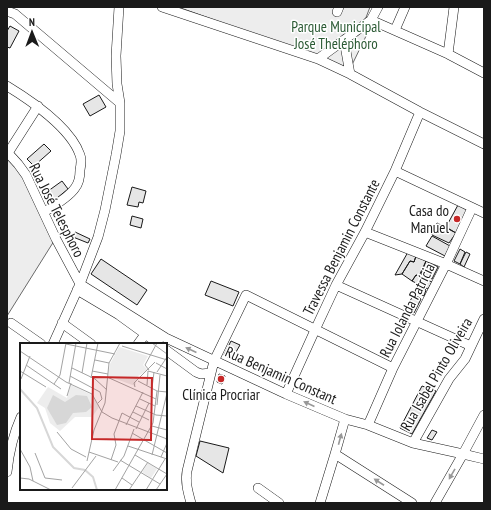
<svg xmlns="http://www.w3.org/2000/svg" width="491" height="510" font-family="'PT Sans Narrow',sans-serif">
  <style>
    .built { fill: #ededed; stroke: #6a6a6a }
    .building { fill: #e6e6e6; stroke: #1a1a1a }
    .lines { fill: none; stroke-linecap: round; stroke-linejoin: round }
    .minor-casing { stroke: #1a1a1a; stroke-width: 10 }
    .minor { stroke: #fff; stroke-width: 9 }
    .oneway { fill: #989898 }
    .poi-dot { fill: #c62828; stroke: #fff; stroke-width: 1.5 }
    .labels { text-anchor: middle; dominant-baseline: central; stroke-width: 3; stroke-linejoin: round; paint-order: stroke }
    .park-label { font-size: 15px; fill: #2b5a34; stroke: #fff }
    .street-label { font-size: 15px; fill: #1a1a1a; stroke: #fff }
    .poi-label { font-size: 15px; fill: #1a1a1a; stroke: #fff; text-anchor: end }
    .inset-river { fill: none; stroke: #d7d7d7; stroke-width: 2 }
    .inset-road { fill: none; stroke: #a3a3a3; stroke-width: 1 }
    .view { fill: #c62828; fill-opacity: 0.15; stroke: #c62828; stroke-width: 2 }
    .inset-edge { fill: none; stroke: #1a1a1a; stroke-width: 2 }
  </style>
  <rect width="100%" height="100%" fill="#fff"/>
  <!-- built -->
  <path class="built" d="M 178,7 L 370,7 L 362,28 L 368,32 L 350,69 Z
    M 7,157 L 23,174 L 54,241 L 7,316 Z"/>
  <!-- building -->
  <path class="building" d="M 10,26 L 19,31 L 10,48 L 7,47 L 7,31 Z
    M 99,95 L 106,107 L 90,116 L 83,104 Z
    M 44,144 L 51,151 L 34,166 L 27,159 Z
    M 62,181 L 68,189 L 51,203 L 44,194 Z
    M 132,187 L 146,191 L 143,203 L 139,202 L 138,207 L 127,205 Z
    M 458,205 L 467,210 L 456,233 L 446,227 Z
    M 132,216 L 143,219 L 141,228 L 130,225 Z
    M 437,223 L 456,233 L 449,243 L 432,235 Z
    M 75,232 L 90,239 L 88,243 L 73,237 Z
    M 432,236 L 450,246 L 445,256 L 426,246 Z
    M 460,249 L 465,252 L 460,264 L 454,261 Z
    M 408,252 L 416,256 L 414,262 L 410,261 L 402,274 L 395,275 Z
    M 466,252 L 470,254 L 464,267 L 460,264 Z
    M 416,256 L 426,261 L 419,276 L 416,275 L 412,281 L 402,274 L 410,261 L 414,262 Z
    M 101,259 L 147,290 L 137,305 L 91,274 Z
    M 426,261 L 438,267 L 432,279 L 421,274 Z
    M 416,275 L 432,282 L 428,289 L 412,281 Z
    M 211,281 L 239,292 L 233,306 L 205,295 Z
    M 420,285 L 426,290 L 424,296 L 416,292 Z
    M 414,294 L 421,299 L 414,313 L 406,308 Z
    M 231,341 L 240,345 L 232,359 L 224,355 Z
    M 219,374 L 225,376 L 222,384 L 217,382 Z
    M 422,386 L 436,391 L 412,434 L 400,428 Z
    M 432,430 L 437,432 L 432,440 L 427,438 Z
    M 200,441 L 229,448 L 223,473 L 196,456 Z"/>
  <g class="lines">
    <!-- minor casing -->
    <g class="minor-casing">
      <path id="minor" d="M 162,7 L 318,59 L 350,74 L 420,112 L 484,144
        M 7,11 L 15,14 L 120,103
        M 337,12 L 339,7
        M 371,20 L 448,54 L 484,73
        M 395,30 L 405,7
        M 448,54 L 454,7
        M 318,59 L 344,40
        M 350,74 L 344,40 L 371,20 L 378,7
        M 7,86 C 30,100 71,128 80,155 C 82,160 81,165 80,170 C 80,176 79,183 75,188 C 69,197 54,206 44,212
        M 7,152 L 18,164 L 26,175 L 56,239 L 80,284 L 166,338 L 286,394 L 345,419 L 368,425 L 413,443 L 463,454 L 484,459
        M 8,153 L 38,106
        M 395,171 L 484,213
        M 365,232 L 446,264 L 484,281
        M 336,285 L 471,346
        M 77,290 L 119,315 L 159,344
        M 11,323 L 41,344
        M 62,323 L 91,344
        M 53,344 L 80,284 L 98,237 L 105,210 L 116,155 L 120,131 L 120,103 L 117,84 L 116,56 L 119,7
        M 138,344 L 149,329
        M 166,350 L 196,372 L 201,374 L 211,373
        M 286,394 L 315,330 L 336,285 L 365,232 L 395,171 L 420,112
        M 368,425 L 393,368 L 446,264 L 472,208
        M 413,443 L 449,379 L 465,359 L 484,319
        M 335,454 L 412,503
        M 7,472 C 9,452 13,435 21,417
        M 258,488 L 279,503
        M 191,503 C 188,492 185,482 187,471 L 211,373 L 214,361 L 246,295 L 393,368
        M 320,503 L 335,454 L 345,419
        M 435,503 L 463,454 L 484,415"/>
    </g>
    <!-- minor -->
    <use href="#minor" class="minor"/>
  </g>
  <!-- one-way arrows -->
  <defs><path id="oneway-solid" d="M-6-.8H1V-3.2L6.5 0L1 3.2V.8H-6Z"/></defs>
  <g class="oneway">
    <use href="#oneway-solid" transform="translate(191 350) rotate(-155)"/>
    <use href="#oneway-solid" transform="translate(309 404) rotate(-156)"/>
    <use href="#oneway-solid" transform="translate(340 439) rotate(-75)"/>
    <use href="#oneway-solid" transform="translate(452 474) rotate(120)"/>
    <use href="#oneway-solid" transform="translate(379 482) rotate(-147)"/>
  </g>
  <!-- markers -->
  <g class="poi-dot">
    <circle cx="457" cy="219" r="4"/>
    <circle cx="221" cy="379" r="4"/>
  </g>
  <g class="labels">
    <!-- park labels -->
    <g class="park-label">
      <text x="336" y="26">Parque Municipal<tspan x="336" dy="17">José Theléphoro</tspan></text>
    </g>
    <!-- street labels -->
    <g class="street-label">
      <text transform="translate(57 210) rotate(63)">Rua José Telesphoro</text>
      <text transform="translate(341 247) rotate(-63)">Travessa Benjamin Constante</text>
      <text transform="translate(407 310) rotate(-63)">Rua Iolanda Patrícia</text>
      <text transform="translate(436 374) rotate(-60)">Rua Isabel Pinto Oliveira</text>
      <text transform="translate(281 375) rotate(24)">Rua Benjamin Constant</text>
    </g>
    <!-- poi labels -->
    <g class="poi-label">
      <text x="449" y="210">Casa do<tspan x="449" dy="17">Manuel</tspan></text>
      <text x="221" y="394" text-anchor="middle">Clínica Procriar</text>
    </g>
  </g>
  <!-- overview -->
  <g transform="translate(20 343)">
    <rect width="147" height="147" fill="#fff"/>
    <path d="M 99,4 L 128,13 L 123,22 L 128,27 L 118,33 L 115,43 L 88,33 L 90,21 ZM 51,42 L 72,52 L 79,64 L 72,74 L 55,74 L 40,88 L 30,80 L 25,65 L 17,60 L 28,44 L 47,55 ZM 128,120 L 137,126 L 131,135 L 122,129 Z" fill="#ededed"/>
    <path d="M 33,52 L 45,59 L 56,52 L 67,53 L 72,64 L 66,69 L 53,70 L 46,80 L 37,82 L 27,65 Z" fill="#d7d7d7"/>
    <path class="inset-river" d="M 0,46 L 17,65 L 33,104 L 54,125 L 65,127 L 73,134 L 77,147"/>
    <path class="inset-road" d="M 132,0 L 147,11M 46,1 L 95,11M 102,3 L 147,17M 0,8 L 46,39 L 72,51 L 82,69 L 92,75 L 147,96M 75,17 L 89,20M 136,20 L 147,26M 6,22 L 41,46M 52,25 L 75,36 L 87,47M 129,27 L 125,22 L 137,0M 0,28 L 26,44M 72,28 L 88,31M 137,29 L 147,14M 62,30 L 67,0M 50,33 L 80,49 L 82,56 L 78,60M 87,34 L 136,56M 71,35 L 78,0M 1,36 L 10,13M 118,38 L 137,48 L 147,49M 49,40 L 56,0M 34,41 L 40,32 L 46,0M 127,42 L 128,28 L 147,33M 115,44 L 114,40 L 135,19M 132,45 L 134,29M 47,53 L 51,40M 120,56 L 135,63M 137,62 L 140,32M 116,63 L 136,72 L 147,73M 113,69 L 129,77M 106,82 L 123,49M 132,83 L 147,87M 116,86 L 129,60M 37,89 L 51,106 L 66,114M 112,90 L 147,110M 108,103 L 147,116M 0,106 L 10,124 L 13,138M 69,109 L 98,119M 15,110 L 25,135 L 42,137M 115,112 L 147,131M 132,112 L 147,50M 141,114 L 147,100 L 146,95M 91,117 L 96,102 L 94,91 L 102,70 L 119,79M 100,117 L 140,141M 67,118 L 74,87 L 85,60 L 89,20 L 100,0M 93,128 L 104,113 L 114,86M 0,135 L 9,136 L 31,147M 102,135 L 112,142M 52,145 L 76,113M 43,147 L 56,147M 95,147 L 133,80 L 137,48M 109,147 L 128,119M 126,147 L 145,116M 136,147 L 147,131"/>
    <path class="view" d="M 73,34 L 132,35 L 131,97 L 72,96 Z"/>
    <rect width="147" height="147" class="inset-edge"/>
  </g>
  <!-- border -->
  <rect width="491" height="510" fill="none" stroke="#1a1a1a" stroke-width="16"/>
  <!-- north arrow -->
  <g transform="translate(32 32) rotate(359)" stroke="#ffffff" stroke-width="3" paint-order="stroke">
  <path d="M0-3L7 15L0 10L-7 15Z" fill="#1a1a1a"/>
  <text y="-6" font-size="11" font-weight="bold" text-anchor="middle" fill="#1a1a1a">N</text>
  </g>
</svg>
